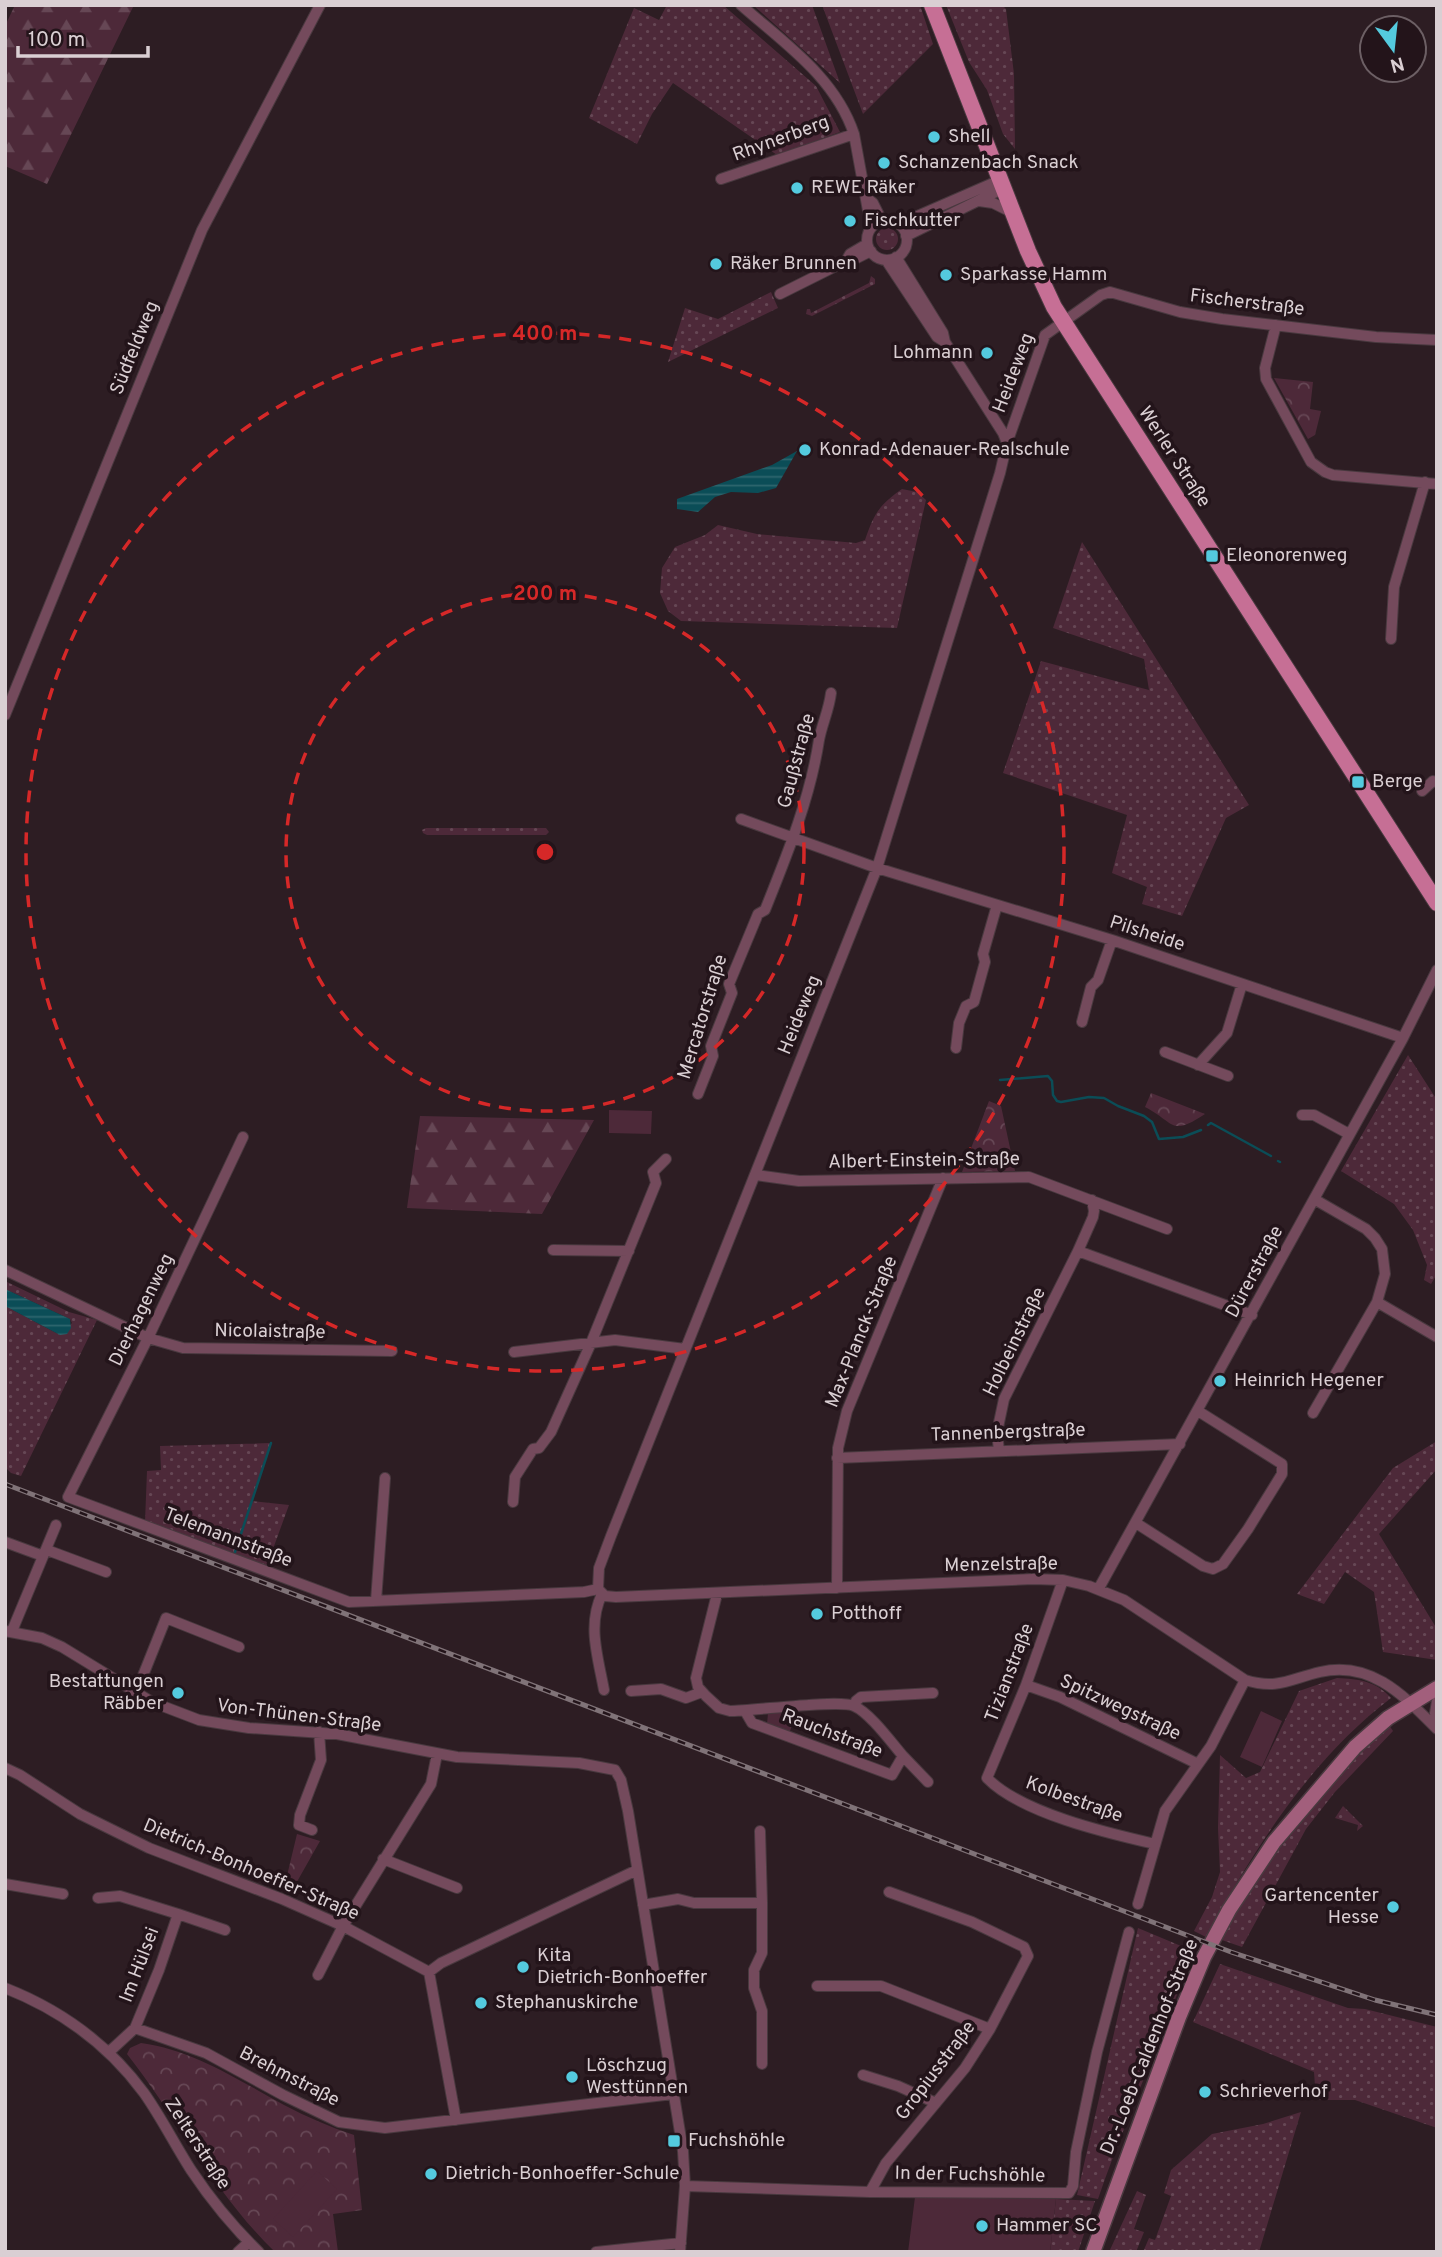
<svg xmlns="http://www.w3.org/2000/svg" width="1442" height="2257" font-family="Overpass,sans-serif">
  <style>
    .grass { fill: url(#grass-dots) }
    .forest { fill: url(#forest-firs) }
    .park { fill: url(#park-crowns) }
    .garden { fill: #4d2939 }
    .water { fill: url(#water-rules) }
    .lines { fill: none; stroke-linecap: round; stroke-linejoin: round }
    .stream { stroke: #0b4d57; stroke-width: 2.5 }
    .street-casing { stroke: #49393f; stroke-width: 12 }
    .secondary-casing { stroke: #49393f; stroke-width: 17 }
    .primary-casing { stroke: #49393f; stroke-width: 18 }
    .street { stroke: #744a5c; stroke-width: 10 }
    .secondary { stroke: #a25f7c; stroke-width: 14 }
    .primary { stroke: #c66f95; stroke-width: 16 }
    .rail-casing { stroke: #807378; stroke-width: 5 }
    .rail { stroke: #23141a; stroke-width: 2.5; stroke-dasharray: 8; stroke-linecap: butt }
    .ring { fill: none; stroke: #d62828; stroke-width: 3.5; stroke-dasharray: 12 9 }
    .poi-dot { fill: #54cade; stroke: #23141a; stroke-width: 2.5 }
    .labels { text-anchor: middle; dominant-baseline: central; stroke-width: 7; stroke-linejoin: round; paint-order: stroke }
    .poi-label { font-size: 19px; fill: #dacfd3; stroke: #23141a; text-anchor: start }
    .street-label { font-size: 19px; fill: #dacfd3; stroke: #23141a }
    .centre { fill: #d62828; stroke: #23141a; stroke-width: 3.5 }
    .ring-label { font-size: 21px; text-anchor: middle; font-weight: bold; fill: #d62828; stroke: #23141a; stroke-width: 7; stroke-linejoin: round; paint-order: stroke }
  </style>
  <defs>
    <pattern id="grass-dots" width="8" height="8" patternUnits="userSpaceOnUse" patternTransform="scale(1.75)"><rect width="8" height="8" fill="#4d2939"/><path d="M2 2h.1M6 6h.1" fill="none" stroke="#664755" stroke-width="1.8" stroke-linecap="round"/></pattern>
    <pattern id="forest-firs" width="22" height="20" patternUnits="userSpaceOnUse" patternTransform="scale(1.75)"><rect width="22" height="20" fill="#4d2939"/><path d="M5 1l3.5 6h-7zM16 11l3.5 6h-7z" fill="#664755"/></pattern>
    <pattern id="park-crowns" width="20" height="18" patternUnits="userSpaceOnUse" patternTransform="scale(1.75)"><rect width="20" height="18" fill="#4d2939"/><path d="M2 6a3 3 0 1 1 6 0M12 15a3 3 0 1 1 6 0" fill="none" stroke="#664755"/></pattern>
    <pattern id="water-rules" width="6" height="5" patternUnits="userSpaceOnUse" patternTransform="scale(1.75)"><rect width="6" height="5" fill="#0b4d57"/><path d="M0 2.5h6" fill="none" stroke="#2e666e"/></pattern>
  </defs>
  <rect width="100%" height="100%" fill="#2d1d23"/>
  <!-- grass -->
  <path class="grass" d="M 667,5 L 723,5 L 816,86 L 840,132 L 777,155 L 673,83 L 652,114 L 637,144 L 589,118 L 634,8 L 659,20 Z
    M 753,5 L 812,5 L 840,83 Z
    M 822,5 L 920,5 L 933,44 L 863,114 Z
    M 946,5 L 1002,5 L 1006,9 L 1014,74 L 1015,149 L 1003,134 L 987,90 L 969,62 Z
    M876 239a11 11 0 1 1 22 0a11 11 0 1 1-22 0Z
    M 871,276 L 875,279 L 875,284 L 812,316 L 806,314 L 807,309 L 810,309 L 811,313 L 869,283 Z
    M 771,292 L 778,308 L 668,362 L 685,308 L 718,319 Z
    M 902,489 L 917,492 L 926,500 L 897,628 L 681,621 L 668,611 L 660,593 L 662,568 L 675,547 L 705,535 L 718,525 L 757,534 L 856,543 L 865,540 C 874,514 879,505 902,489 Z
    M 1082,542 L 1249,805 L 1226,818 L 1182,916 L 1142,904 L 1147,887 L 1112,873 L 1127,815 L 1003,773 L 1041,661 L 1149,690 L 1144,659 L 1053,628 Z
    M 426,828 L 546,828 L 549,832 L 546,835 L 427,835 L 423,833 L 422,830 Z
    M 1408,1055 L 1437,1100 L 1437,1274 L 1431,1284 L 1424,1280 L 1427,1265 L 1413,1230 L 1394,1204 L 1341,1171 Z
    M 5,1281 L 69,1312 L 97,1320 L 21,1476 L 11,1473 L 5,1467 L 5,1306 L 60,1335 L 72,1323 L 70,1319 L 5,1289 Z
    M 1437,1441 L 1437,1469 L 1379,1534 L 1437,1629 L 1437,1660 L 1383,1652 L 1374,1592 L 1345,1572 L 1324,1604 L 1297,1594 L 1393,1468 Z
    M 271,1443 L 251,1501 L 289,1505 L 266,1568 L 145,1522 L 147,1471 L 161,1470 L 160,1446 Z
    M 1337,1678 C 1359,1679 1376,1681 1391,1698 C 1310,1760 1254,1849 1206,1937 L 1194,1931 L 1212,1897 L 1220,1872 L 1218,1828 L 1220,1755 L 1246,1778 L 1260,1772 L 1299,1691 Z
    M 1389,1725 L 1393,1731 L 1335,1792 L 1306,1829 L 1242,1947 L 1219,1939 L 1289,1830 L 1344,1769 Z
    M 1343,1806 L 1363,1826 L 1357,1831 L 1358,1825 L 1335,1818 Z
    M 1138,1928 L 1193,1951 C 1164,2034 1127,2115 1098,2199 L 1077,2195 Z
    M 1220,1964 L 1348,2008 L 1365,2009 L 1437,2027 L 1437,2128 L 1355,2100 L 1316,2100 L 1314,2072 L 1193,2022 Z
    M 1301,2112 L 1259,2252 L 1143,2252 L 1149,2238 L 1155,2240 L 1171,2196 L 1164,2193 L 1171,2170 L 1212,2134 L 1263,2124 Z
    M 1137,2191 L 1146,2195 L 1134,2229 L 1144,2232 L 1136,2252 L 1109,2252 Z
    M 1056,2199 L 1095,2201 L 1078,2252 L 1050,2252 Z"/>
  <!-- forest -->
  <path class="forest" d="M 15,5 L 134,5 L 47,184 L 5,166 L 5,26 Z
    M 420,1116 L 594,1120 L 542,1214 L 407,1208 Z"/>
  <!-- park -->
  <path class="park" d="M 1274,378 L 1313,382 L 1310,409 L 1321,411 L 1315,435 L 1308,439 Z
    M 1151,1093 L 1205,1114 C 1170,1137 1176,1123 1145,1107 Z
    M 989,1101 L 1001,1106 L 1015,1171 L 962,1172 Z
    M 797,1711 L 789,1734 L 767,1725 L 768,1713 Z
    M 297,1834 L 320,1841 L 294,1887 L 285,1884 Z
    M 141,2043 C 193,2050 238,2080 284,2105 C 307,2117 330,2127 354,2135 L 362,2210 L 333,2214 L 338,2252 L 275,2252 C 215,2194 178,2119 127,2054 L 130,2048 Z"/>
  <!-- garden -->
  <path class="garden" d="M 609,1110 L 652,1111 L 651,1134 L 609,1133 Z
    M 1261,1711 L 1282,1721 L 1262,1767 L 1240,1757 Z
    M 317,2171 L 337,2189 L 293,2237 L 273,2219 Z
    M 915,2197 L 1056,2199 L 1050,2252 L 908,2252 Z"/>
  <!-- water -->
  <path class="water" d="M 797,451 L 776,488 L 758,493 L 731,492 L 715,497 L 698,512 L 677,509 L 677,499 L 772,465 Z
    M 5,1289 L 70,1319 L 71,1328 L 67,1334 L 60,1335 L 5,1306 Z"/>
  <g class="lines">
    <!-- stream -->
    <path class="stream" d="M 1000,1080 L 1048,1076 L 1052,1081 L 1053,1095 L 1057,1101 L 1061,1102 L 1089,1097 L 1104,1098 L 1118,1106 L 1144,1116 L 1152,1122 L 1159,1139 L 1183,1137 L 1201,1130
      M 1208,1125 L 1211,1123 L 1271,1156
      M 1278,1161 L 1280,1162
      M 234,1555 L 271,1443"/>
    <!-- street casing -->
    <g class="street-casing">
      <path id="street" d="M 741,5 C 784,43 835,77 854,134 L 871,227
        M 721,179 L 854,134
        M 868,199 L 873,203 L 882,221
        M 979,201 L 993,203 L 1011,212
        M867 240a20 20 0 1 1 40 0a20 20 0 1 1-40 0Z
        M 899,224 L 1000,180
        M 906,236 L 1004,188
        M 896,257 L 943,333 L 945,342 L 1003,433 L 1007,443
        M 886,260 L 937,337 L 945,342
        M 846,261 L 850,254 L 867,244
        M 780,294 L 846,261 L 853,260 L 871,251
        M 1276,325 L 1265,368 L 1266,379 L 1311,462 L 1325,472 L 1333,475 L 1437,484
        M 1391,639 L 1394,587 L 1425,482
        M 5,715 L 202,230 L 320,5
        M 1422,791 L 1433,781 L 1437,782
        M 741,819 L 877,868 L 1112,940 L 1403,1038
        M 1082,1022 L 1091,987 L 1098,980 L 1112,940
        M 956,1048 L 959,1023 L 966,1006 L 974,1002 L 985,962 L 983,954 L 997,905
        M 1165,1052 L 1228,1076
        M 1198,1065 L 1227,1033 L 1242,984
        M 698,1094 L 713,1056 L 711,1046 L 732,993 L 729,984 L 758,914 L 765,910 C 787,855 810,799 819,740 C 822,724 829,710 831,693
        M 1302,1115 L 1314,1115 L 1349,1134
        M 243,1137 L 148,1338 L 68,1497 L 349,1602 L 584,1592 L 598,1589
        M 756,1175 L 799,1181 L 1029,1177 L 1167,1229
        M 553,1250 L 629,1251
        M 1078,1251 L 1252,1315
        M 5,1270 L 148,1338 L 183,1348 L 392,1351
        M 1377,1302 L 1437,1337
        M 514,1352 L 615,1340 L 685,1349
        M 1313,1413 L 1377,1302 L 1385,1274 L 1382,1249 L 1375,1238 L 1366,1229 L 1314,1199
        M 999,1451 L 997,1432 L 1004,1399 L 1078,1251 L 1093,1217 L 1094,1211 L 1092,1200
        M 837,1458 L 1180,1444
        M 513,1502 L 515,1477 L 533,1449 L 539,1448 L 551,1432 L 591,1343 L 656,1183 L 653,1172 L 666,1159
        M 1136,1523 L 1203,1566 L 1213,1569 L 1223,1564 L 1248,1529 L 1282,1474 L 1282,1464 L 1198,1411
        M 5,1542 L 43,1556
        M 47,1550 L 106,1572
        M 1063,1580 L 1026,1685 L 987,1778 C 1021,1813 1107,1833 1155,1844
        M 837,1588 L 838,1448 L 847,1411 L 943,1178
        M 1099,1588 L 1403,1038 L 1437,970
        M 598,1589 L 599,1568 L 611,1536 L 877,868 L 1000,473 L 1007,443 L 1045,335 L 1101,295 L 1110,292 L 1180,312 L 1222,319 L 1376,337 L 1437,340
        M 598,1589 L 605,1596 L 616,1597 L 1033,1579 L 1063,1580 L 1089,1586 L 1124,1600 L 1245,1680 C 1278,1690 1290,1679 1320,1672 C 1371,1660 1404,1696 1437,1729
        M 602,1594 C 587,1625 598,1657 604,1690
        M 717,1594 L 696,1678 L 698,1687 L 706,1696 L 719,1708 L 730,1711 C 754,1711 839,1699 854,1706 C 870,1713 891,1742 903,1756 L 892,1775 L 752,1723 L 745,1711
        M 376,1601 L 385,1478
        M 5,1631 L 42,1638 L 62,1647 L 152,1702 L 199,1720 L 249,1728 L 337,1734 L 457,1757 L 579,1763 L 615,1770 L 621,1780 L 628,1811 L 683,2151 L 685,2186 L 680,2252
        M 12,1631 L 56,1525
        M 1026,1685 L 1060,1697 L 1198,1764
        M 631,1691 L 661,1689 L 686,1698 L 702,1692
        M 136,1693 L 166,1618 L 239,1647
        M 1437,1701 L 1435,1713 L 1437,1723
        M 854,1706 L 856,1701 L 861,1697 L 933,1693
        M 903,1756 L 928,1782
        M 5,1768 L 20,1775 L 80,1814 L 149,1848 L 282,1899 L 343,1926 L 429,1972 L 441,1963 L 637,1870
        M 312,1830 L 299,1825 L 300,1815 L 321,1760 L 319,1732
        M 383,1859 L 457,1888
        M 5,1884 L 63,1894
        M 98,1898 L 120,1896 L 178,1914 L 159,1970 L 135,2028
        M 1138,1904 L 1165,1811 L 1211,1746 L 1245,1680
        M 643,1905 L 678,1899 L 694,1903 L 762,1903 L 760,1831
        M 178,1914 L 225,1930
        M 429,1972 L 456,2120
        M 318,1975 L 343,1926 L 431,1784 L 437,1754
        M 817,1986 L 881,1986 L 990,2029
        M 5,1988 C 61,2010 108,2044 144,2093 C 161,2117 175,2145 191,2170 C 211,2200 233,2227 259,2252
        M 109,2052 L 135,2028 L 206,2053 L 283,2095 L 339,2122 L 385,2128 L 673,2094
        M 762,2064 L 762,2011 L 754,1988 L 754,1970 L 762,1953 L 762,1903
        M 863,2075 L 898,2086 L 936,2103
        M 685,2186 L 870,2192 L 1069,2193 L 1073,2186 L 1076,2152 L 1097,2052 L 1129,1932
        M 870,2192 L 886,2163 L 965,2068 L 990,2029 L 1028,1956 L 1024,1947 L 972,1922 L 889,1892
        M 238,2252 L 249,2242
        M 596,2252 L 681,2243"/>
    </g>
    <!-- secondary casing -->
    <g class="secondary-casing">
      <path id="secondary" d="M 1093,2252 L 1179,2017 L 1204,1957 L 1229,1910 L 1274,1842 L 1355,1747 L 1388,1718 L 1437,1688"/>
    </g>
    <!-- primary casing -->
    <g class="primary-casing">
      <path id="primary" d="M 932,5 L 1028,251 L 1054,307 L 1437,903"/>
    </g>
    <!-- street -->
    <use href="#street" class="street"/>
    <!-- secondary -->
    <use href="#secondary" class="secondary"/>
    <!-- primary -->
    <use href="#primary" class="primary"/>
    <!-- rail casing -->
    <g class="rail-casing">
      <path id="rail" d="M 5,1484 L 1231,1952 L 1375,2000 L 1437,2015"/>
    </g>
    <!-- rail -->
    <use href="#rail" class="rail"/>
  </g>
  <!-- distance rings -->
  <g class="ring">
    <circle cx="545" cy="852" r="259"/>
    <circle cx="545" cy="852" r="519"/>
  </g>
  <!-- markers -->
  <g class="poi-dot">
    <circle cx="934" cy="137" r="7"/>
    <circle cx="884" cy="163" r="7"/>
    <circle cx="797" cy="188" r="7"/>
    <circle cx="850" cy="221" r="7"/>
    <circle cx="716" cy="264" r="7"/>
    <circle cx="946" cy="275" r="7"/>
    <circle cx="987" cy="353" r="7"/>
    <circle cx="805" cy="450" r="7"/>
    <rect x="1205" y="549" width="14" height="14" rx="3.5"/>
    <rect x="1351" y="775" width="14" height="14" rx="3.5"/>
    <circle cx="1220" cy="1381" r="7"/>
    <circle cx="817" cy="1614" r="7"/>
    <circle cx="178" cy="1693" r="7"/>
    <circle cx="1393" cy="1907" r="7"/>
    <circle cx="523" cy="1967" r="7"/>
    <circle cx="481" cy="2003" r="7"/>
    <circle cx="572" cy="2077" r="7"/>
    <circle cx="1205" cy="2092" r="7"/>
    <rect x="667" y="2134" width="14" height="14" rx="3.5"/>
    <circle cx="431" cy="2174" r="7"/>
    <circle cx="982" cy="2226" r="7"/>
  </g>
  <g class="labels">
    <!-- poi labels -->
    <g class="poi-label">
      <text x="948" y="137">Shell</text>
      <text x="898" y="163">Schanzenbach Snack</text>
      <text x="811" y="188">REWE Räker</text>
      <text x="864" y="221">Fischkutter</text>
      <text x="730" y="264">Räker Brunnen</text>
      <text x="960" y="275">Sparkasse Hamm</text>
      <text x="973" y="353" text-anchor="end">Lohmann</text>
      <text x="819" y="450">Konrad-Adenauer-Realschule</text>
      <text x="1226" y="556">Eleonorenweg</text>
      <text x="1372" y="782">Berge</text>
      <text x="1234" y="1381">Heinrich Hegener</text>
      <text x="831" y="1614">Potthoff</text>
      <text x="164" y="1682" text-anchor="end">Bestattungen<tspan x="164" dy="22">Räbber</tspan></text>
      <text x="1379" y="1896" text-anchor="end">Gartencenter<tspan x="1379" dy="22">Hesse</tspan></text>
      <text x="537" y="1956">Kita<tspan x="537" dy="22">Dietrich-Bonhoeffer</tspan></text>
      <text x="495" y="2003">Stephanuskirche</text>
      <text x="586" y="2066">Löschzug<tspan x="586" dy="22">Westtünnen</tspan></text>
      <text x="1219" y="2092">Schrieverhof</text>
      <text x="688" y="2141">Fuchshöhle</text>
      <text x="445" y="2174">Dietrich-Bonhoeffer-Schule</text>
      <text x="996" y="2226">Hammer SC</text>
    </g>
    <!-- street labels -->
    <g class="street-label">
      <text transform="translate(781 139) rotate(-20)">Rhynerberg</text>
      <text transform="translate(1247 303) rotate(7)">Fischerstraße</text>
      <text transform="translate(135 348) rotate(-68)">Südfeldweg</text>
      <text transform="translate(1014 373) rotate(-69)">Heideweg</text>
      <text transform="translate(1174 457) rotate(57)">Werler Straße</text>
      <text transform="translate(797 761) rotate(-75)">Gaußstraße</text>
      <text transform="translate(1147 934) rotate(18)">Pilsheide</text>
      <text transform="translate(800 1015) rotate(-68)">Heideweg</text>
      <text transform="translate(703 1017) rotate(-73)">Mercatorstraße</text>
      <text transform="translate(924 1161) rotate(-1)">Albert-Einstein-Straße</text>
      <text transform="translate(1255 1272) rotate(-62)">Dürerstraße</text>
      <text transform="translate(142 1310) rotate(-64)">Dierhagenweg</text>
      <text transform="translate(270 1332) rotate(1)">Nicolaistraße</text>
      <text transform="translate(862 1332) rotate(-68)">Max-Planck-Straße</text>
      <text transform="translate(1015 1342) rotate(-64)">Holbeinstraße</text>
      <text transform="translate(1008 1433) rotate(-2)">Tannenbergstraße</text>
      <text transform="translate(228 1538) rotate(21)">Telemannstraße</text>
      <text transform="translate(1001 1565) rotate(-1)">Menzelstraße</text>
      <text transform="translate(1010 1673) rotate(-69)">Tizianstraße</text>
      <text transform="translate(1120 1708) rotate(25)">Spitzwegstraße</text>
      <text transform="translate(299 1716) rotate(7)">Von-Thünen-Straße</text>
      <text transform="translate(832 1734) rotate(21)">Rauchstraße</text>
      <text transform="translate(1074 1800) rotate(20)">Kolbestraße</text>
      <text transform="translate(251 1870) rotate(23)">Dietrich-Bonhoeffer-Straße</text>
      <text transform="translate(140 1965) rotate(-69)">Im Hülsei</text>
      <text transform="translate(1150 2047) rotate(-68)">Dr.-Loeb-Caldenhof-Straße</text>
      <text transform="translate(936 2071) rotate(-53)">Gropiusstraße</text>
      <text transform="translate(289 2077) rotate(27)">Brehmstraße</text>
      <text transform="translate(197 2144) rotate(57)">Zelterstraße</text>
      <text transform="translate(970 2175) rotate(1)">In der Fuchshöhle</text>
    </g>
  </g>
  <circle cx="545" cy="852" r="10" class="centre"/>
  <g class="ring-label">
    <text x="545" y="340">400 m</text>
    <text x="545" y="600">200 m</text>
  </g>
  <!-- border -->
  <rect width="1442" height="2257" fill="none" stroke="#dacfd3" stroke-width="14"/>
  <!-- north arrow -->
  <g transform="translate(1393 49) rotate(165)"><circle r="33" fill="#23141a" stroke="#6c5f64" stroke-width="2"/>
  <path d="M0-5L12 26L0 18L-12 26Z" fill="#54cade"/>
  <text y="-10" font-size="19" font-weight="bold" text-anchor="middle" fill="#dacfd3">N</text>
  </g>
  <!-- scale -->
  <path d="M18 46v10h130v-10" fill="none" stroke="#dacfd3" stroke-width="3.5"/>
  <text x="28" y="46" font-size="21" fill="#dacfd3" stroke="#23141a" stroke-width="5" paint-order="stroke">100 m</text>
</svg>
